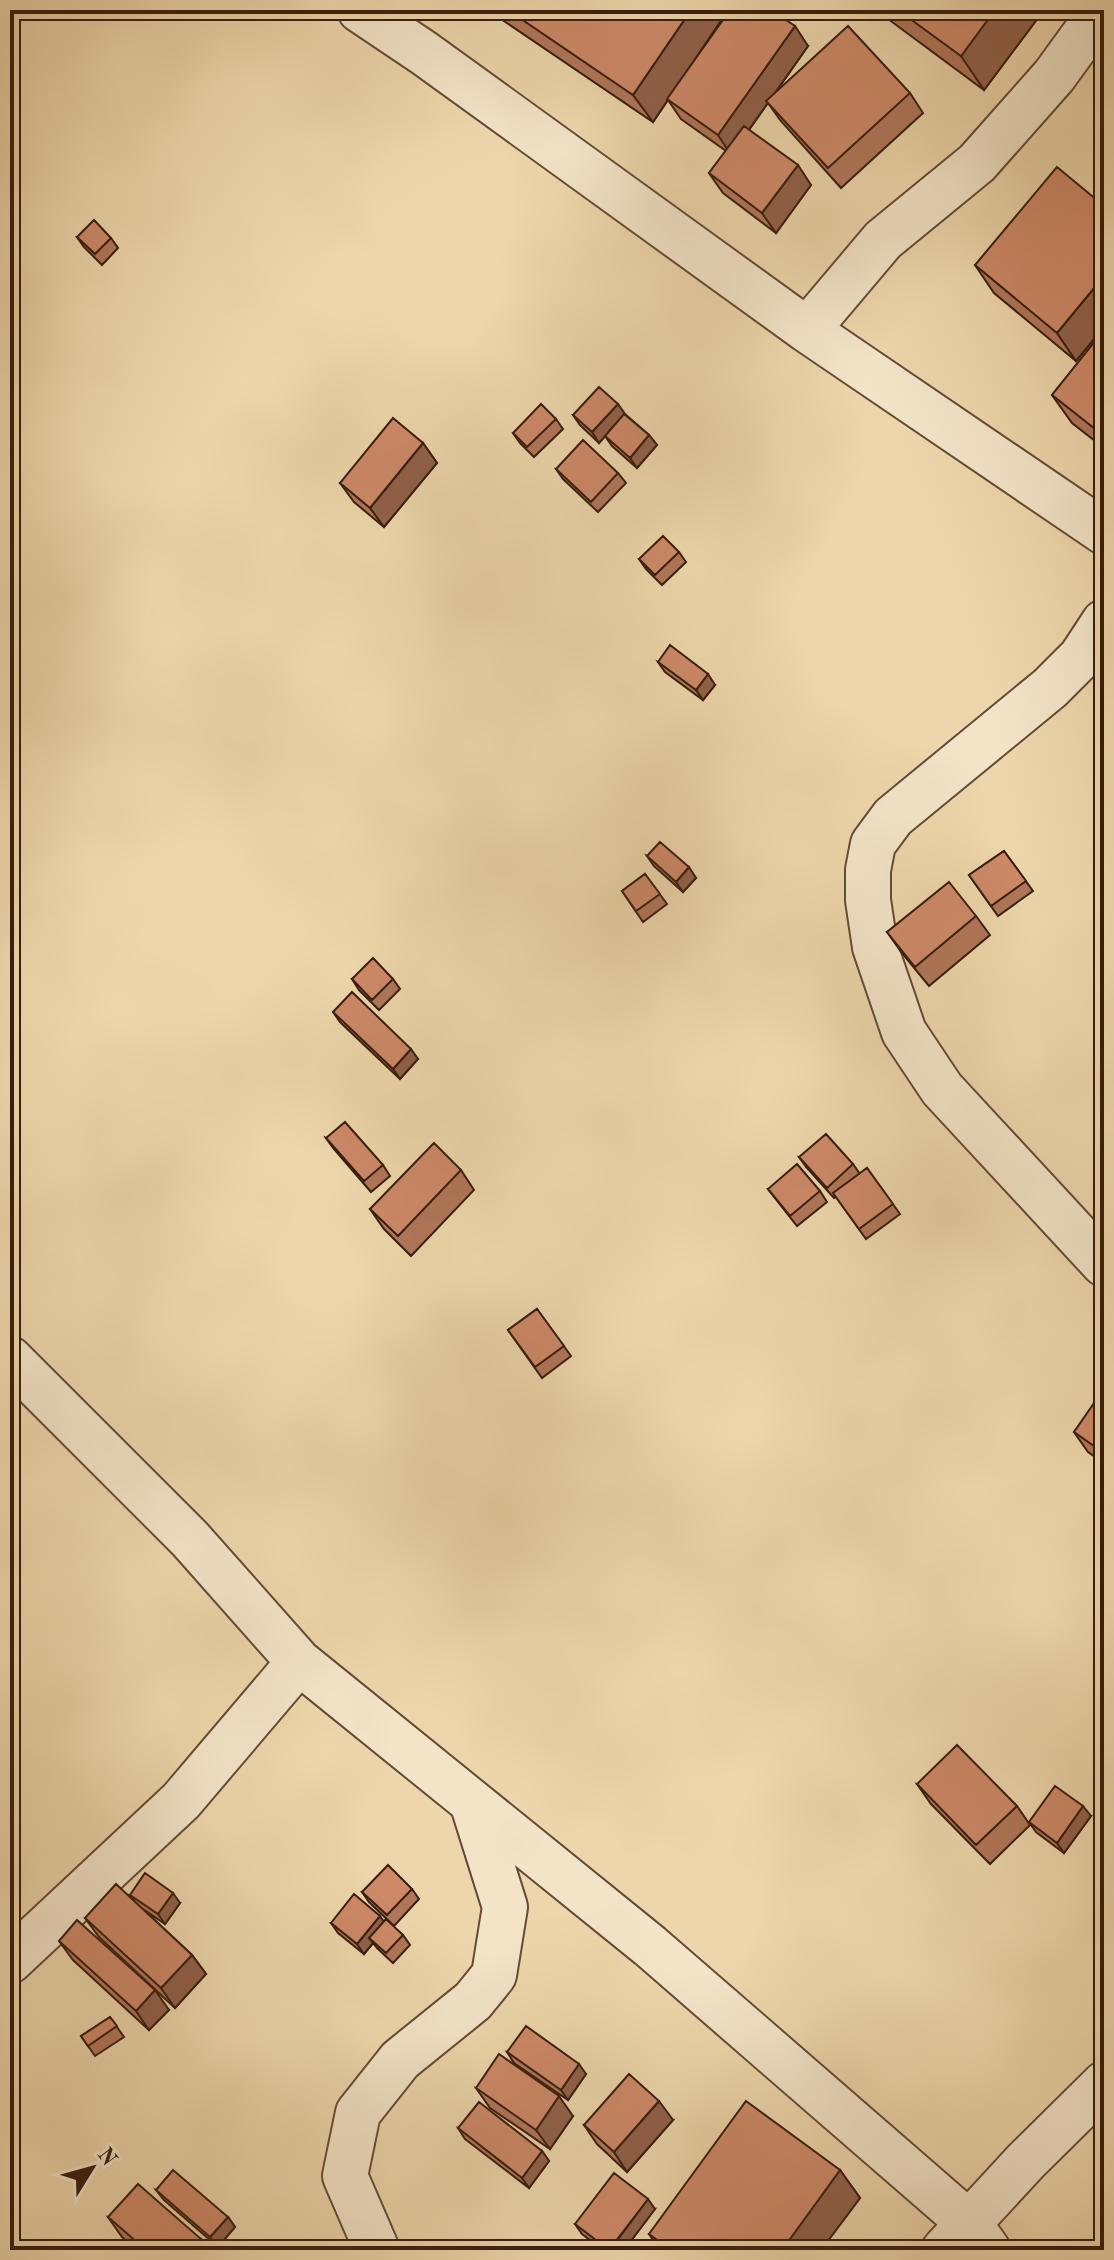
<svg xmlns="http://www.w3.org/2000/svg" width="1114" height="2260" font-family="'Old Standard TT',serif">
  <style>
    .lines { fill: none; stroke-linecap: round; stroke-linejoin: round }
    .street-casing { stroke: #654b35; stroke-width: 48 }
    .street { stroke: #f3e4c8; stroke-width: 44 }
    .wall { fill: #b07659; stroke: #381d0e; stroke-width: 2 }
    .shaded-wall { fill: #906049; stroke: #381d0e; stroke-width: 2 }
    .building { fill: #cd8968; stroke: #381d0e; stroke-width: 2 }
  </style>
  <rect width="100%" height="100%" fill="#edd6ab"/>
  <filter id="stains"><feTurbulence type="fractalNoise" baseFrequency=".0025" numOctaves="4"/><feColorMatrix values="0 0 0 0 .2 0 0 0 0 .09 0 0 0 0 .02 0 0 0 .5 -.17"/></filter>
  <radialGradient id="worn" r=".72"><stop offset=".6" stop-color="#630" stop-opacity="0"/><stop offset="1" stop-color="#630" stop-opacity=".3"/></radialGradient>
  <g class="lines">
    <!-- street casing -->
    <g class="street-casing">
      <path id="street" d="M 360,10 L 424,53 L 807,330 L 1104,532
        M 807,330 L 883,240 L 977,163 L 1054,76 L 1102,10
        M 1104,622 L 1081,657 L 1050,688 L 893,817 L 873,844 L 868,870 L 868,900 L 875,947 L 904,1032 L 942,1089 L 1104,1264
        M 10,1359 L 190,1539 L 299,1662 L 650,1946 L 969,2223 L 988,2250
        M 10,1961 L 181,1801 L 299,1662
        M 377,2250 L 345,2176 L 358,2113 L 400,2060 L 473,2001 L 494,1975 L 505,1907 L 472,1802
        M 944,2250 L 1026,2161 L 1104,2084"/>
    </g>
    <!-- street -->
    <use href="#street" class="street"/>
  </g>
  <!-- wall -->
  <path class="wall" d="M 491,10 L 728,10 L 703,47 L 808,46 L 776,92 L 910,93 L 923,113 L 841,188 L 780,120 L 768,103 L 749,130 L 811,185 L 776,233 L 723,193 L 709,173 L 726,151 L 681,119 L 668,100 L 653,122 L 495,15 Z
    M 876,10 L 1044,10 L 984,90 Z
    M 1104,206 L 1104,327 L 1076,361 L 994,293 L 975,265 Z
    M 77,237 L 111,238 L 118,248 L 102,265 L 84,247 Z
    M 1104,330 L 1104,448 L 1072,423 L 1052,395 Z
    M 625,414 L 649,435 L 657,445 L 637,468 L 612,446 L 605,436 L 599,443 L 580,425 L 573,415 Z
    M 556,419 L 563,429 L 534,457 L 520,443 L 513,433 Z
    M 423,443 L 437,463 L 384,527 L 354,502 L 340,483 Z
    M 556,469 L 618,473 L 626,483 L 598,512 L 563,479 Z
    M 679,552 L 686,562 L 662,585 L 646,569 L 639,559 Z
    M 658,662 L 715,685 L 703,700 L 665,672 Z
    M 1004,851 L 1033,891 L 998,916 L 969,875 Z
    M 647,856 L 696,878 L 683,892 L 654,866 Z
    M 645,874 L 667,904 L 643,922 L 622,891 Z
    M 976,916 L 990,935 L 929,986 L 901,952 L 887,932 Z
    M 352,979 L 393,979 L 400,989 L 379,1010 L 359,990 Z
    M 333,1012 L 418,1059 L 400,1079 L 340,1022 Z
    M 326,1138 L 383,1165 L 390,1176 L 371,1192 L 333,1148 Z
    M 799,1157 L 853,1164 L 860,1174 L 867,1168 L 900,1214 L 866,1239 L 836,1197 L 834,1198 L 806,1167 Z
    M 461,1170 L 474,1190 L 411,1256 L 384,1229 L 370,1209 Z
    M 768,1189 L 820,1191 L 827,1202 L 797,1226 Z
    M 537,1309 L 571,1356 L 542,1378 L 508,1330 Z
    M 1104,1395 L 1104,1463 L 1088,1452 L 1074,1432 Z
    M 917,1784 L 1017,1806 L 1030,1825 L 990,1864 L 931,1804 Z
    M 1091,1816 L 1064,1853 L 1036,1832 L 1029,1822 Z
    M 412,1889 L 419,1899 L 394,1926 L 369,1902 L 362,1892 Z
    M 130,1895 L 180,1903 L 165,1924 L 143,1909 L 192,1955 L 206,1974 L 175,2008 L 99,1937 L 85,1918 L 134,1901 Z
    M 384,1922 L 403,1935 L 410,1945 L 393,1963 L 377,1948 L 373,1943 L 364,1954 L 338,1933 L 331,1923 Z
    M 59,1941 L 169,2010 L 149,2030 L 73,1960 Z
    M 110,2017 L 124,2037 L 95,2056 L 81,2036 Z
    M 507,2052 L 586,2074 L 568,2100 L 514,2063 Z
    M 476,2088 L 573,2116 L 550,2149 L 490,2108 Z
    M 673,2120 L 627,2172 L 597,2144 L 584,2125 Z
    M 458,2128 L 542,2151 L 549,2161 L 529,2188 L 465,2139 Z
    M 840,2170 L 860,2198 L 821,2250 L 660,2250 L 649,2234 Z
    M 156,2190 L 228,2217 L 235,2227 L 218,2247 L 164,2200 Z
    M 655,2209 L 624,2250 L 603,2250 L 582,2234 L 575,2224 Z
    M 108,2217 L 201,2239 L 209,2250 L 137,2250 L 122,2237 Z"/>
  <!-- shaded-wall -->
  <path class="shaded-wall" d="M 691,10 L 728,10 L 653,122 L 633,95 Z
    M 995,10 L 1044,10 L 984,90 L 961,56 Z
    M 795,26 L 808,46 L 731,155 L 718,135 Z
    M 798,165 L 811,185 L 776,233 L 762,213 Z
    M 1104,276 L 1104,327 L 1076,361 L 1057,333 Z
    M 618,404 L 625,414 L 599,443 L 592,432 Z
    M 649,435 L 657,445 L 637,468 L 630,458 Z
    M 423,443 L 437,463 L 384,527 L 370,508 Z
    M 708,674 L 715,685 L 703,700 L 696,690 Z
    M 689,867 L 696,878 L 683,892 L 676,882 Z
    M 411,1049 L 418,1059 L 400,1079 L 393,1069 Z
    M 1083,1806 L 1091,1816 L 1064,1853 L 1057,1843 Z
    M 173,1893 L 180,1903 L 165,1924 L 158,1914 Z
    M 380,1916 L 387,1926 L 369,1938 L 373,1943 L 364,1954 L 357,1944 Z
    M 192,1955 L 206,1974 L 175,2008 L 161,1988 Z
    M 155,1990 L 169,2010 L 149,2030 L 136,2011 Z
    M 579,2064 L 586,2074 L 568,2100 L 561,2090 Z
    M 559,2096 L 573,2116 L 550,2149 L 536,2130 Z
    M 659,2101 L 673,2120 L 627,2172 L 614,2152 Z
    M 542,2151 L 549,2161 L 529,2188 L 522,2178 Z
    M 840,2170 L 860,2198 L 821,2250 L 782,2250 Z
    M 648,2199 L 655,2209 L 624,2250 L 610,2250 Z
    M 228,2217 L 235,2227 L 218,2247 L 210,2237 Z
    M 201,2239 L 209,2250 L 192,2250 Z"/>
  <!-- building -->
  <path class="building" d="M 508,10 L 691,10 L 633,95 Z
    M 730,10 L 771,10 L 795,26 L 718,135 L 667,99 Z
    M 898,10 L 995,10 L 961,56 Z
    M 848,26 L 910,93 L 828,168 L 766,101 Z
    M 744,126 L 798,165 L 762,213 L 709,173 Z
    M 1057,167 L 1104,206 L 1104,276 L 1057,333 L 975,265 Z
    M 94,220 L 111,238 L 95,254 L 77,237 Z
    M 1104,330 L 1104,436 L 1052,395 Z
    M 599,387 L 618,404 L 592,432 L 573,415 Z
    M 541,404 L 556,419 L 527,447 L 513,433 Z
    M 624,414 L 649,435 L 630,458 L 605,436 Z
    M 393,418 L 423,443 L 370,508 L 340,483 Z
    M 583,440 L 618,473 L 591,502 L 556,469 Z
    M 663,536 L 679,552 L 655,575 L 639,559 Z
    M 670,645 L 708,674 L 696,690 L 658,662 Z
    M 660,842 L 689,867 L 676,882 L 647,856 Z
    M 1004,851 L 1026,881 L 991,906 L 969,875 Z
    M 645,874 L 660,894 L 636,911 L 622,891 Z
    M 949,882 L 976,916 L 915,967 L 887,932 Z
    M 373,958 L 393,979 L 372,1000 L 352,979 Z
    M 352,992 L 411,1049 L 393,1069 L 333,1012 Z
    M 345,1122 L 383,1165 L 364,1181 L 326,1138 Z
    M 826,1134 L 853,1164 L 827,1188 L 799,1157 Z
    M 434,1143 L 461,1170 L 398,1236 L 370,1209 Z
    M 797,1164 L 820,1191 L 790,1216 L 768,1189 Z
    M 867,1168 L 893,1204 L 859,1229 L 833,1193 Z
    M 537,1309 L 564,1346 L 535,1367 L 508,1330 Z
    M 1101,1393 L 1104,1395 L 1104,1453 L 1074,1432 Z
    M 957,1745 L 1017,1806 L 976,1845 L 917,1784 Z
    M 1055,1786 L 1083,1806 L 1057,1843 L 1029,1822 Z
    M 388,1865 L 412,1889 L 387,1915 L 362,1892 Z
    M 145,1873 L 173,1893 L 158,1914 L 130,1895 Z
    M 116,1884 L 192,1955 L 161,1988 L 85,1918 Z
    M 354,1894 L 380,1916 L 357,1944 L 331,1923 Z
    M 386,1919 L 403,1935 L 386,1953 L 369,1938 Z
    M 77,1920 L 155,1990 L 136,2011 L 59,1941 Z
    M 110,2017 L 117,2026 L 88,2046 L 81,2036 Z
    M 526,2026 L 579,2064 L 561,2090 L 507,2052 Z
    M 499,2054 L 559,2096 L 536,2130 L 476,2088 Z
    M 629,2074 L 659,2101 L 614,2152 L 584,2125 Z
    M 746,2101 L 840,2170 L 782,2250 L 671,2250 L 649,2234 Z
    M 479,2102 L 542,2151 L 522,2178 L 458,2128 Z
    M 173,2170 L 228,2217 L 210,2237 L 156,2190 Z
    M 614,2173 L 648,2199 L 609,2250 L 575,2224 Z
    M 138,2184 L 201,2239 L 192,2250 L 146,2250 L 108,2217 Z"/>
  <!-- margin -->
  <rect width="1114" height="2260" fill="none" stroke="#edd6ab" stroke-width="40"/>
  <rect x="12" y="12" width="1090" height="2236" fill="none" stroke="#381d0e" stroke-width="4"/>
  <rect x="20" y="20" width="1074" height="2220" fill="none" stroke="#381d0e" stroke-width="2"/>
  <!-- north arrow -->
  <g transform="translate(92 2168) rotate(53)" stroke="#f3e4c8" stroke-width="6" paint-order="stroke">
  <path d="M0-6L14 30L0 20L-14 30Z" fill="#381d0e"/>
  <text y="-12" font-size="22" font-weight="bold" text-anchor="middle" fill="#381d0e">N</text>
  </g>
  <rect width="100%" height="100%" filter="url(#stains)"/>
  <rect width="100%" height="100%" fill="url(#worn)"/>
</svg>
